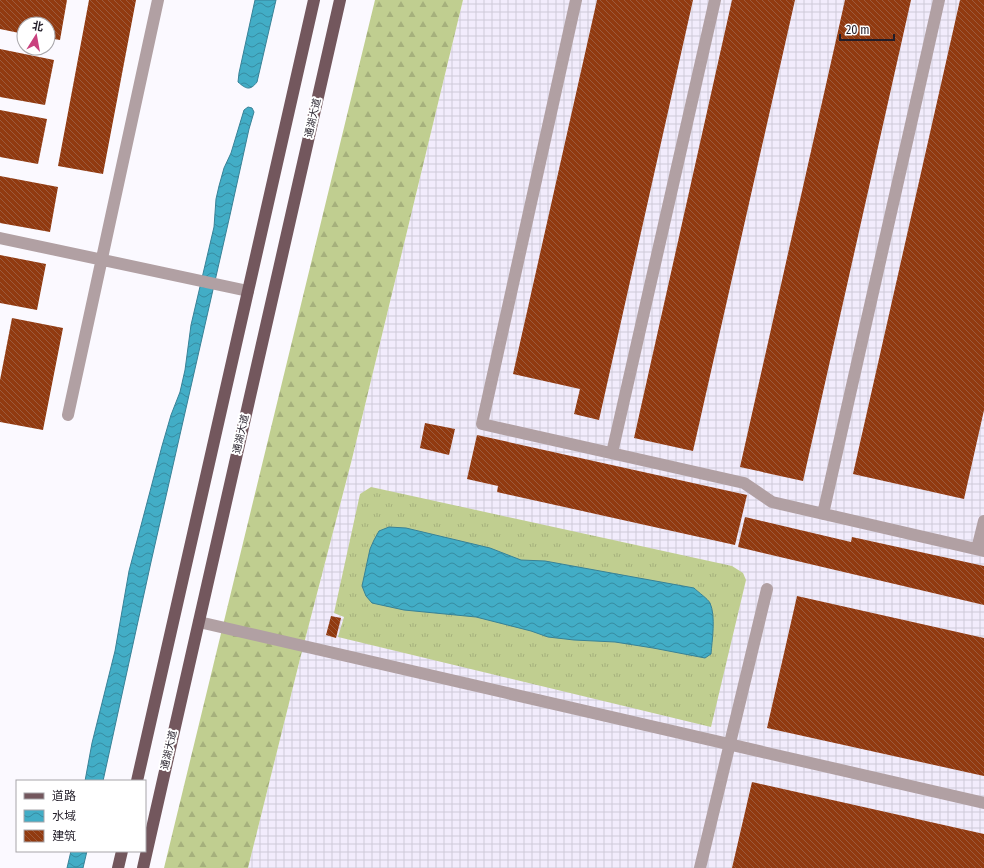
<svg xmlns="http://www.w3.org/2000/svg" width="984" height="868" font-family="'Fira Sans Condensed','Noto Sans SC',sans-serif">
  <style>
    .industrial { fill: url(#industrial-grid) }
    .grass { fill: url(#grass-tufts) }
    .forest { fill: url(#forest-firs) }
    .water { fill: url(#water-waves); stroke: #388297 }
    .building { fill: url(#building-back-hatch) }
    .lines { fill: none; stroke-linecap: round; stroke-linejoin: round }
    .minor { stroke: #b1a0a3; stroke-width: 12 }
    .major { stroke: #73575d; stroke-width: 12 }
    .labels { text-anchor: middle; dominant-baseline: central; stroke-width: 4; stroke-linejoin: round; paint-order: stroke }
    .street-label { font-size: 10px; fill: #221d28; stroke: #fff }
  </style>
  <defs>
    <pattern id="industrial-grid" width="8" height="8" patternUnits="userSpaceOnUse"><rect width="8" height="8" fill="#f2ecfc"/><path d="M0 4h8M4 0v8" fill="none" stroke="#cfcad8"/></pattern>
    <pattern id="grass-tufts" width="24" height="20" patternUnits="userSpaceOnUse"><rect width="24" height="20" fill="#c0ce90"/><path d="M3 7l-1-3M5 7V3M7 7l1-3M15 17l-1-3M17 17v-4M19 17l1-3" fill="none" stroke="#a5b07c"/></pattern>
    <pattern id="forest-firs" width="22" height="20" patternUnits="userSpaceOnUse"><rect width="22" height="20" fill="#c0ce90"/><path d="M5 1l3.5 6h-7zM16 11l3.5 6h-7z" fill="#a5b07c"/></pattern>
    <pattern id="water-waves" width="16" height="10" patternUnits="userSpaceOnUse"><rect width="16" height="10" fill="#42adc6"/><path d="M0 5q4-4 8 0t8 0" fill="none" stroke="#378ca1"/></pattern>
    <pattern id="building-back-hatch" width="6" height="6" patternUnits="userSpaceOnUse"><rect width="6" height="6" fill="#913a10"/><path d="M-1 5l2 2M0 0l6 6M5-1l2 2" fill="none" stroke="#9c5a3c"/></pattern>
  </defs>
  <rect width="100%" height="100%" fill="#fbf9ff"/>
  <!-- industrial -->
  <path class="industrial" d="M 463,0 L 984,0 L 984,868 L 248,868 L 300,659 L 352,459 Z"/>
  <!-- grass -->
  <path class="grass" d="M 371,487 L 732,566 L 743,573 L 746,580 L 711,727 L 338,637 L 344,617 L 334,613 L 360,494 Z"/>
  <!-- forest -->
  <path class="forest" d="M 375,0 L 463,0 L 352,459 L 300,659 L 248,868 L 164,868 Z"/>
  <!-- water -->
  <path class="water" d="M 255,0 L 276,0 L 257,82 C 250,91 246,89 238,82 L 239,73 Z
    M 248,107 L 252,108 L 254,112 L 249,129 L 230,215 L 151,562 L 103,781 L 85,781 L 92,743 L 115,651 L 129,571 L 162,446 L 171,415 L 180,392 L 185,370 L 191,325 L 214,227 L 216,199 L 219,186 L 224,168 L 231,153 L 244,110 Z
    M 389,527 L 406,528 L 490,548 L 521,560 L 545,561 L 694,588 C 698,592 708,599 710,603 C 716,616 712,641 711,654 L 705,658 L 653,648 L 615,642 L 574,640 L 548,637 L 531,631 L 476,617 L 404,610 L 372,603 L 366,596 L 362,586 L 370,549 L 374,540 L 379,531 Z
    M 71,851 L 87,851 L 83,868 L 67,868 Z"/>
  <!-- building -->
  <path class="building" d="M 0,0 L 67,0 L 60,40 L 48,38 L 48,24 L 24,24 L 24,34 L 0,29 Z
    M 89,0 L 136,0 L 103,174 L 58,166 Z
    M 597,0 L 693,0 L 599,420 L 574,414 L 580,389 L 513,374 Z
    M 732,0 L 795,0 L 693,451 L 634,438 Z
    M 845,0 L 911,0 L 803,481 L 740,467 Z
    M 960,0 L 984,0 L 984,410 L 964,499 L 853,474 Z
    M 0,49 L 54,60 L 45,105 L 0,97 Z
    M 0,110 L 47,119 L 38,164 L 0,157 Z
    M 0,176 L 58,187 L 50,232 L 0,223 Z
    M 0,255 L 46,264 L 37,310 L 0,303 Z
    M 12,318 L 63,328 L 43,430 L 0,422 L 0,380 Z
    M 425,423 L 455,429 L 449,455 L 420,448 Z
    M 477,435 L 747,495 L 735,545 L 497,492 L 498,486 L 467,479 Z
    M 745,517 L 851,542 L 852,537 L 984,566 L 984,605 L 738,547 Z
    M 797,596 L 984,638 L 984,776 L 767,728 Z
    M 331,616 L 341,618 L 336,638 L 326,635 Z
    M 752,782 L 984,834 L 984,868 L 732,868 Z"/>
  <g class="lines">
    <!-- minor -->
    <path class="minor" d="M 576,0 L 482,424 L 744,483 L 772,502 L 984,551
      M 0,238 L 248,291
      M 68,415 L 158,0
      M 612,453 L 715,0
      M 823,514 L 939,0
      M 977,549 L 984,521
      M 199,622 L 984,803
      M 700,868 L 767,589"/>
    <!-- major -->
    <path class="major" d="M 137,781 L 314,0
      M 118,868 L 122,851
      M 143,868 L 340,0"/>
  </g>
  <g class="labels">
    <!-- street labels -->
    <g class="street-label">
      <text transform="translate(313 118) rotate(-77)">通湖大道</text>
      <text transform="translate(241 434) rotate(-77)">通湖大道</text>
      <text transform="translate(169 750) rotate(-77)">通湖大道</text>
    </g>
  </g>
  <!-- legend -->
  <rect x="16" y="780" width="130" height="72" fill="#ffffff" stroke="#a7a5a9"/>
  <rect x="24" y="793" width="20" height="6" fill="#73575d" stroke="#a7a5a9"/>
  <text x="52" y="800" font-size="12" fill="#221d28">道路</text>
  <rect x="24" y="810" width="20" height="12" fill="url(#water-waves)" stroke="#a7a5a9"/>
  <text x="52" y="820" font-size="12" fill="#221d28">水域</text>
  <rect x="24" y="830" width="20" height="12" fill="url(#building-back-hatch)" stroke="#a7a5a9"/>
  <text x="52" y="840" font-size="12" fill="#221d28">建筑</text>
  <!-- north arrow -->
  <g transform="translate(36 36) rotate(11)"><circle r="19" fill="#ffffff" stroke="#a7a5a9"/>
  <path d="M0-3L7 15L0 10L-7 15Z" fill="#c9417e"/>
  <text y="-6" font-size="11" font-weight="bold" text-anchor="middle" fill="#221d28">北</text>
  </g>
  <!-- scale -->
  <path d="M840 34v6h54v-6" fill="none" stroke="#221d28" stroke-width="2"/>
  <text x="846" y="34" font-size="12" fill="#221d28" stroke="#ffffff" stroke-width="3" paint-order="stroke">20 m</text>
</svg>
